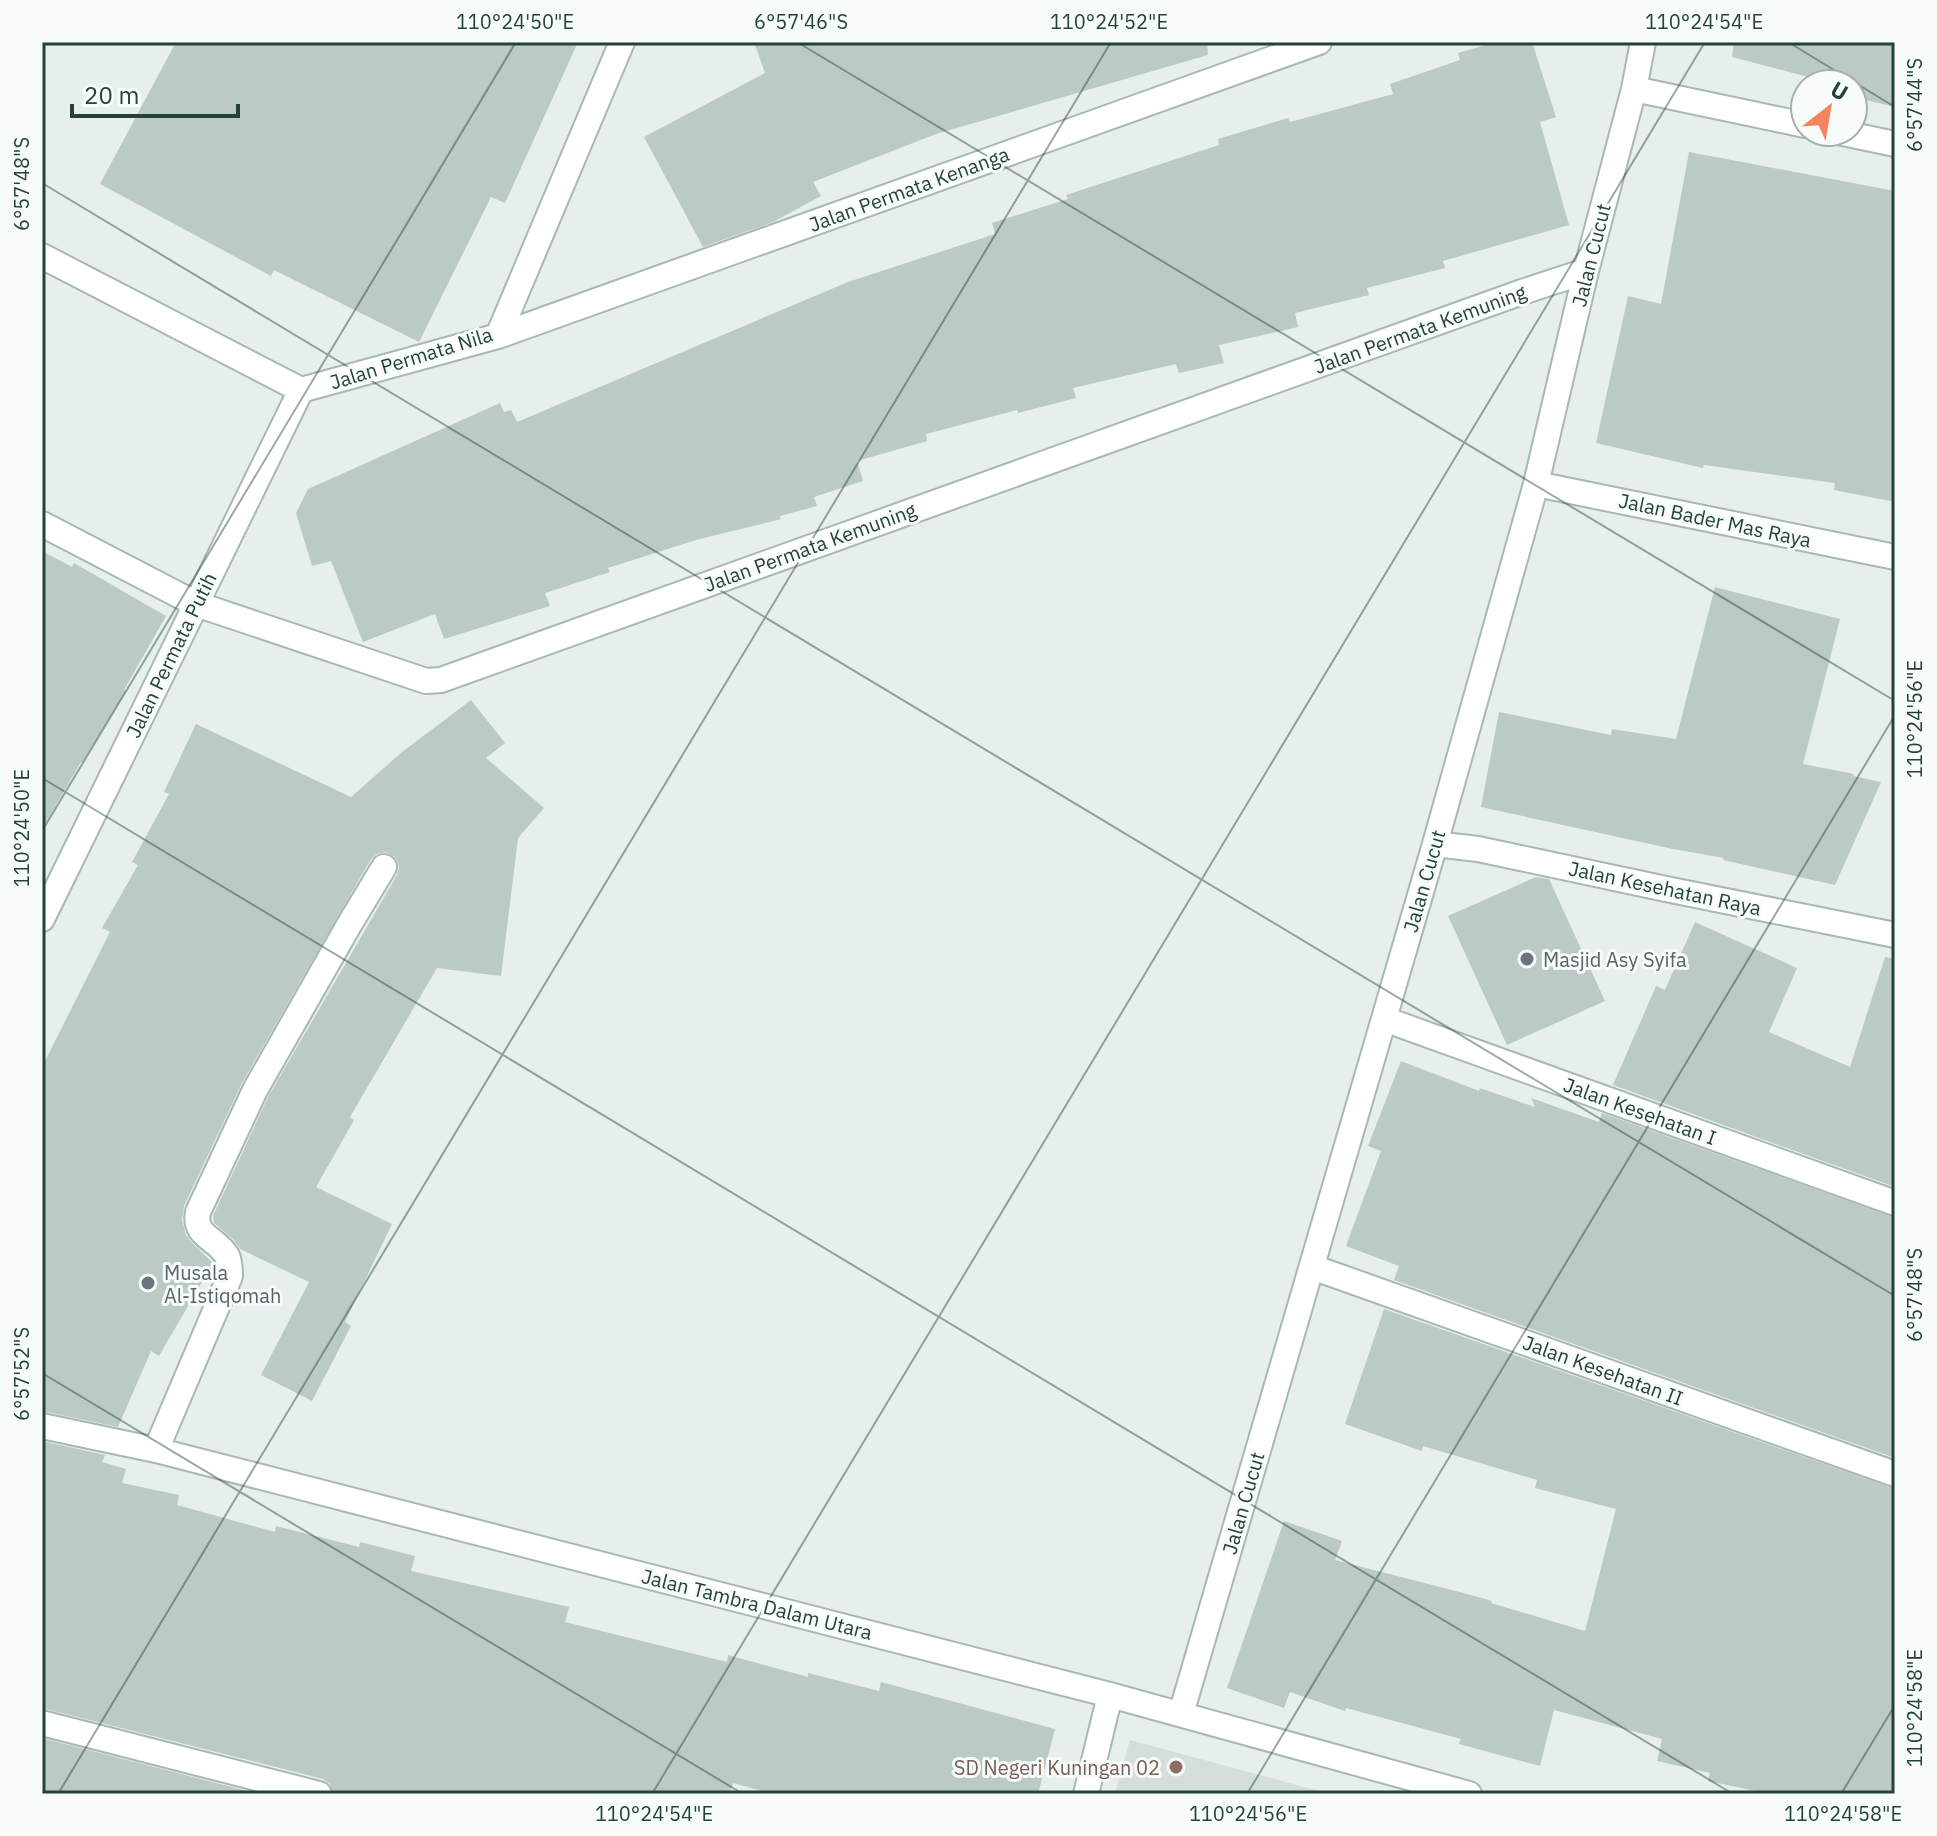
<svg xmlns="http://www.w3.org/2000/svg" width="1937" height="1836" font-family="'IBM Plex Sans',sans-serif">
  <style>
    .built { fill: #d4dfda }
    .building { fill: #bbcac4 }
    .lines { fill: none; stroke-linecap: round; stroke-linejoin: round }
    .minor-casing { stroke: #a8b8b2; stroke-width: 28 }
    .minor { stroke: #fff; stroke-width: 24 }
    .ticks { fill: none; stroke: #24423a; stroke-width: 2; stroke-opacity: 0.45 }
    .worship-dot { fill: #6b7280; stroke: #f7fbf9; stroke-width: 3 }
    .education-dot { fill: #8d6e63; stroke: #f7fbf9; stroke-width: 3 }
    .labels { text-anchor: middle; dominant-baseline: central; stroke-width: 6; stroke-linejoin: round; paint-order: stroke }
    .street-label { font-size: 20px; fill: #24423a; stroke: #f7fbf9 }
    .worship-label { font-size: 20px; fill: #5b616d; stroke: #f7fbf9; text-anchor: start }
    .education-label { font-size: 20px; fill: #785e54; stroke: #f7fbf9; text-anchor: end }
    .neatline { fill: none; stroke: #24423a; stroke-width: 3 }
    .ticks-label { font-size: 20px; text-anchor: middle; fill: #24423a }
  </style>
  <rect width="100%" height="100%" fill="#e6efeb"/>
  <!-- built -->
  <path class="built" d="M 1130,1740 L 1330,1794 L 1115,1794 Z"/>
  <!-- building -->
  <path class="building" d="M 176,42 L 578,42 L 505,203 L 491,197 L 419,342 L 274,270 L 271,276 L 100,184 Z
    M 754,42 L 1207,42 L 1208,55 L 936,134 L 813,182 L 821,196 L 773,222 L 703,247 L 644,137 L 765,73 Z
    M 1496,42 L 1532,42 L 1556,117 L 1540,122 L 1569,225 L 1443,261 L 1445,268 L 1367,288 L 1369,295 L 1295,313 L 1298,327 L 1219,345 L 1224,363 L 1179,373 L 1176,364 L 1073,388 L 1076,398 L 1018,413 L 1017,410 L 926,434 L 927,441 L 857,461 L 863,481 L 814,497 L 817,506 L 780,516 L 781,519 L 696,540 L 608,568 L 610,572 L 545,593 L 550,606 L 444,639 L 435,614 L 363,642 L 331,561 L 312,566 L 296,513 L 308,489 L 500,403 L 504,412 L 511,410 L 517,422 L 848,282 L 995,234 L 992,223 L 1068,199 L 1066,195 L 1219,145 L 1218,139 L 1288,118 L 1290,122 L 1393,94 L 1390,84 L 1460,60 L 1458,53 Z
    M 1734,42 L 1895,42 L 1895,107 L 1853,97 L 1853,84 L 1835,84 L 1732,57 Z
    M 1689,152 L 1895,191 L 1895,502 L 1834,490 L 1835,483 L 1704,465 L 1703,468 L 1596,443 L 1628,296 L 1661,304 Z
    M 42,551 L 72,567 L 74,563 L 166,616 L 124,690 L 126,691 L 82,763 L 81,762 L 42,829 Z
    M 1715,587 L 1840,619 L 1803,764 L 1854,774 L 1853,776 L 1881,782 L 1835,885 L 1723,860 L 1724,858 L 1673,849 L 1481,807 L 1499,712 L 1611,735 L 1612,729 L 1676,739 Z
    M 471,700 L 505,743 L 486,758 L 544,808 L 518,838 L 501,976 L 437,968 L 350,1117 L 354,1120 L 316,1187 L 392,1224 L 345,1322 L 351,1326 L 312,1401 L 261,1375 L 309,1282 L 240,1249 L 233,1239 L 214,1223 L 213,1216 L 268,1097 L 397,875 L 399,868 L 397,860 L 392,855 L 385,852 L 377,854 L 371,859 L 242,1083 L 184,1206 L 182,1220 L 186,1235 L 192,1243 L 213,1263 L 159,1356 L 151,1351 L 118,1427 L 42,1411 L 42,1067 L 110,932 L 102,928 L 138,865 L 132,862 L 169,794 L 164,792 L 196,724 L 351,797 L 402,752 Z
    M 1536,877 L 1549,879 L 1605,1001 L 1507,1045 L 1448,916 Z
    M 1695,922 L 1797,968 L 1769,1032 L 1850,1067 L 1885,957 L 1895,959 L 1895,1187 L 1613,1085 L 1656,986 L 1665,990 Z
    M 1401,1061 L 1479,1091 L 1480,1088 L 1535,1107 L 1531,1098 L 1599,1122 L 1602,1113 L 1895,1218 L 1895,1458 L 1394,1280 L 1399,1266 L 1346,1246 L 1381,1151 L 1368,1146 Z
    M 1384,1309 L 1895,1489 L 1895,1794 L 1770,1794 L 1708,1781 L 1710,1773 L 1657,1761 L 1662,1739 L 1554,1710 L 1540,1766 L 1459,1744 L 1461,1739 L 1346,1708 L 1345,1711 L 1290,1692 L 1284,1708 L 1227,1688 L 1284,1521 L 1342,1541 L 1335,1560 L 1471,1595 L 1492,1601 L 1491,1603 L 1585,1631 L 1616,1509 L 1535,1488 L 1537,1480 L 1423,1446 L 1422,1451 L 1345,1424 Z
    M 42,1441 L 105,1455 L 102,1462 L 126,1469 L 122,1483 L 179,1495 L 177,1505 L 275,1532 L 276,1526 L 359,1547 L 360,1542 L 415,1556 L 411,1571 L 569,1607 L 565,1622 L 727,1662 L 728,1655 L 808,1677 L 808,1673 L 879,1691 L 881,1682 L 1055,1729 L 1038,1794 L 773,1794 L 733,1783 L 730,1794 L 334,1794 L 330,1784 L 323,1779 L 42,1708 Z
    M 42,1738 L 259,1794 L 42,1794 Z"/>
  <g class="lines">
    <!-- minor casing -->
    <g class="minor-casing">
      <path id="minor" d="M 1634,89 L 1805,125
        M 1838,132 L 1895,144
        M 42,256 L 301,390 L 498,336 L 622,42
        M 498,336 L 1319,42
        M 1536,484 L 1895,557
        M 42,524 L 196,604 L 426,681 L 441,680 L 1522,292 L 1586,271
        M 1435,844 L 1478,849 L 1666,889 L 1895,935
        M 42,919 L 301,390
        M 1384,1019 L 1895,1203
        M 1312,1267 L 1895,1474
        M 42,1426 L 156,1450 L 1110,1695 L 1469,1794
        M 156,1450 L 230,1276 C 230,1269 230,1262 227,1256 C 217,1238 193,1237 198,1212 L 255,1090 L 349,925 L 384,867
        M 1181,1714 L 1435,844 L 1536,484 L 1586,271 L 1634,89 L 1643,42
        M 42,1723 L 319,1794
        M 1086,1794 L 1110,1695"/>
    </g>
    <!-- minor -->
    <use href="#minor" class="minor"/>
  </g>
  <!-- ticks -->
  <path class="ticks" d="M 797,42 L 1895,701M 1788,42 L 1895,107M 42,183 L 1895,1296M 42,778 L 1733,1794M 42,831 L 516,42M 42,1373 L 743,1794M 58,1794 L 1111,42M 652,1794 L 1705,42M 1247,1794 L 1895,715M 1841,1794 L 1895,1705"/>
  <!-- markers -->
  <g class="worship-dot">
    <circle cx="1527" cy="959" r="8"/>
    <circle cx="148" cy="1283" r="8"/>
  </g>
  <circle class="education-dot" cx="1176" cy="1767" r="8"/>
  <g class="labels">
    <!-- street labels -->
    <g class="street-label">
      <text transform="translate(909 189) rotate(-20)">Jalan Permata Kenanga</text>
      <text transform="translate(1591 255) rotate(-76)">Jalan Cucut</text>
      <text transform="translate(1420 329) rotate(-20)">Jalan Permata Kemuning</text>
      <text transform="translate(411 358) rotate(-17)">Jalan Permata Nila</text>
      <text transform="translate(1715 520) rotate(12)">Jalan Bader Mas Raya</text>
      <text transform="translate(810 547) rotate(-20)">Jalan Permata Kemuning</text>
      <text transform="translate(171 655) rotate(-64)">Jalan Permata Putih</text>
      <text transform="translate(1424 881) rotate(-74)">Jalan Cucut</text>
      <text transform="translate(1665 888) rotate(12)">Jalan Kesehatan Raya</text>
      <text transform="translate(1640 1111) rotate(20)">Jalan Kesehatan I</text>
      <text transform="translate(1603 1370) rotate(20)">Jalan Kesehatan II</text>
      <text transform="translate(1243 1503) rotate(-74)">Jalan Cucut</text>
      <text transform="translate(757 1604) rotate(14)">Jalan Tambra Dalam Utara</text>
    </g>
    <!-- worship labels -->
    <g class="worship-label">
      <text x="1543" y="959">Masjid Asy Syifa</text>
      <text x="164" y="1272">Musala<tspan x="164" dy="23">Al-Istiqomah</tspan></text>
    </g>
    <!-- education labels -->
    <g class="education-label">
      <text x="1160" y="1767">SD Negeri Kuningan 02</text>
    </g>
  </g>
  <!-- border -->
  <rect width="1937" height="1836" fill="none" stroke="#f7fbf9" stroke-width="88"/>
  <!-- north arrow -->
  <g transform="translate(1829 108) rotate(31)"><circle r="38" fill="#f7fbf9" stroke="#a3b1ad" stroke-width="2"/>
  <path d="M0-6L14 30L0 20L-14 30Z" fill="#f4845f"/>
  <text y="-12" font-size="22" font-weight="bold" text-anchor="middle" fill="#24423a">U</text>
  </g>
  <!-- scale -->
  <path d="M72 104v12h166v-12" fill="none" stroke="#24423a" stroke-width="4"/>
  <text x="84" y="104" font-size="24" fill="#24423a" stroke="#f7fbf9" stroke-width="6" paint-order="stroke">20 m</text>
  <rect x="44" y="44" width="1849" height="1748" class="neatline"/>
  <g class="ticks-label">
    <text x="515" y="29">110°24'50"E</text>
    <text x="801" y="29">6°57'46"S</text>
    <text x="1109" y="29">110°24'52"E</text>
    <text x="1704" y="29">110°24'54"E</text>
    <text transform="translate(1915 105) rotate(-90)" y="7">6°57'44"S</text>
    <text transform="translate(22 184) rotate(-90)" y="7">6°57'48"S</text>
    <text transform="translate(1915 719) rotate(-90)" y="7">110°24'56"E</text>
    <text transform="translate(22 828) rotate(-90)" y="7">110°24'50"E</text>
    <text transform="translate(1915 1295) rotate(-90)" y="7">6°57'48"S</text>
    <text transform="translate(22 1374) rotate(-90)" y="7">6°57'52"S</text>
    <text transform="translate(1915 1708) rotate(-90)" y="7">110°24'58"E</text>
    <text x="654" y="1821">110°24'54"E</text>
    <text x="1248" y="1821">110°24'56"E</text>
    <text x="1843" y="1821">110°24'58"E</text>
  </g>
</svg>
